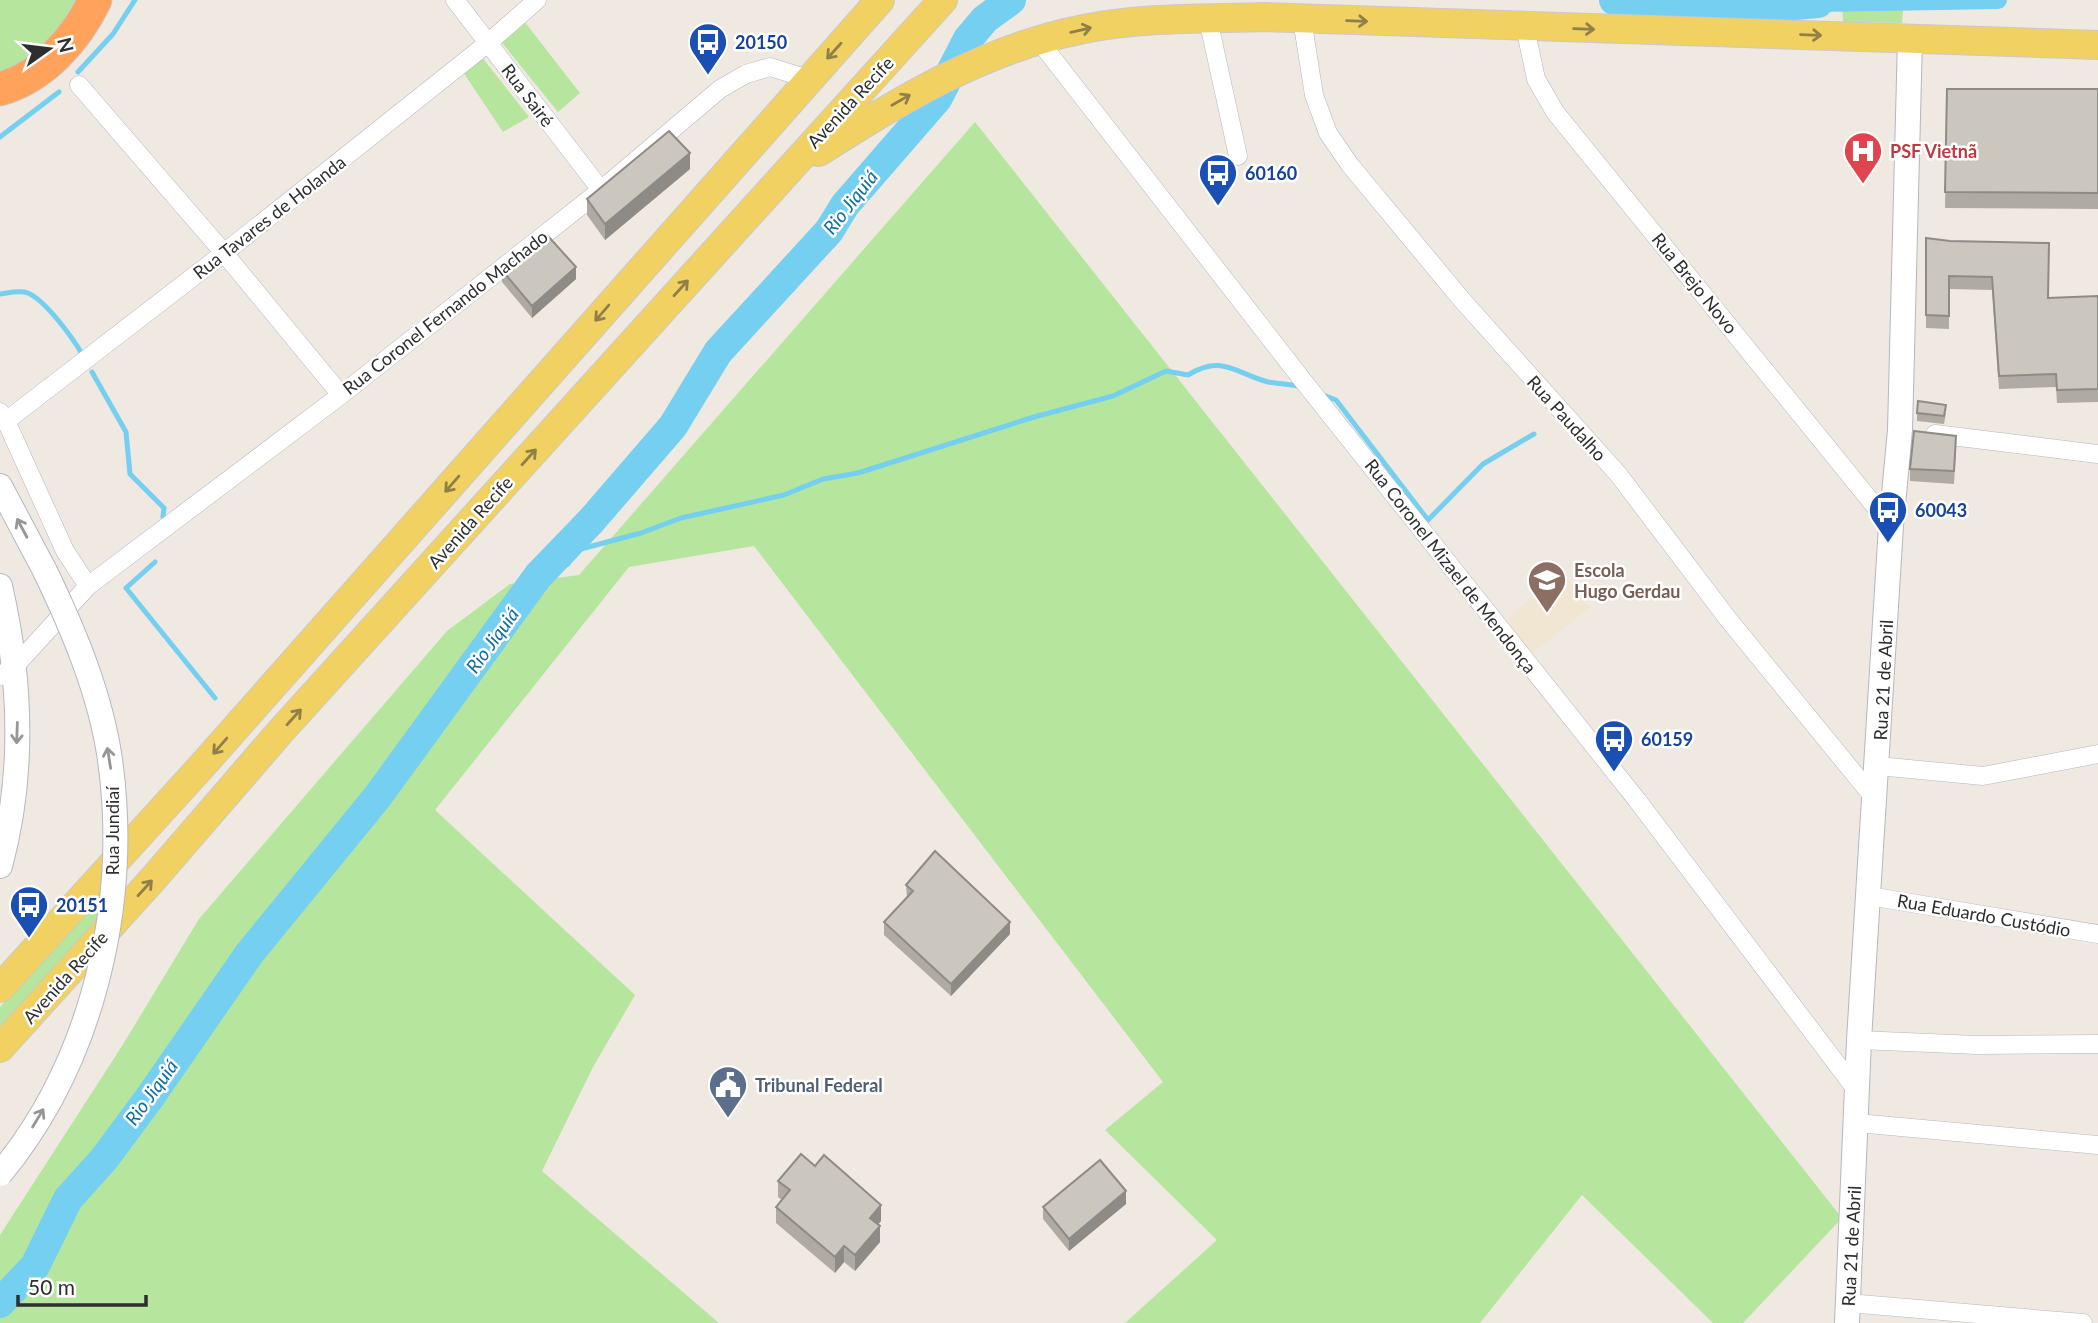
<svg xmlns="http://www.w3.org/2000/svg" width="2098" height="1323" font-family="Lato,sans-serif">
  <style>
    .education { fill: #f0e6d1 }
    .green { fill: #b6e59e }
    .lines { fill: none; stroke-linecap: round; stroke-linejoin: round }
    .stream { stroke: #75cff0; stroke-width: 5 }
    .canal { stroke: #75cff0; stroke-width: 18 }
    .river { stroke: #75cff0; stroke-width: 30 }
    .street-casing { stroke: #b4b7c1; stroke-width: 19 }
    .secondary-casing { stroke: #b4b7c1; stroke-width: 26 }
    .primary-casing { stroke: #c9c9c9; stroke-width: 30 }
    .highway-casing { stroke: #c9c9c9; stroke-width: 35 }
    .street { stroke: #fff; stroke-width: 18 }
    .secondary { stroke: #fff; stroke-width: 24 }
    .primary { stroke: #f2d163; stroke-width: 28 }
    .highway { stroke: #ffa35c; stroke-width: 33 }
    .secondary-bridge-casing { stroke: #b4b7c1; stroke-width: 26; stroke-linecap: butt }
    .secondary-bridge { stroke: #fff; stroke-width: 24 }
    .wall { fill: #afaba4 }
    .shaded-wall { fill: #8e8b86 }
    .building { fill: #cbc7bf; stroke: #8e8b86; stroke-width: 2 }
    .oneway { stroke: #908048 }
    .oneway2 { stroke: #969696 }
    .labels { text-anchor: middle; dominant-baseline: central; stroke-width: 5; stroke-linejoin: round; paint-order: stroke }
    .transit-label { font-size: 18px; font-weight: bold; fill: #164399; stroke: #fff; text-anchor: start }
    .street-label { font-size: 18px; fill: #2e2e2e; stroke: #fff }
    .health-label { font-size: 18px; font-weight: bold; fill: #be3a42; stroke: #fff; text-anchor: start }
    .education-label { font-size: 18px; font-weight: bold; fill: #785e54; stroke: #fff; text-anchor: start }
    .service-label { font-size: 18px; font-weight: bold; fill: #4e5e75; stroke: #fff; text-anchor: start }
    .water-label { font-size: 19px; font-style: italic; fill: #0d6fa3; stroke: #fff }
  </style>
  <rect width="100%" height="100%" fill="#efe9e1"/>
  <!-- education -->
  <path class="education" d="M 1562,573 L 1590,607 L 1532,654 L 1504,621 Z"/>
  <!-- green -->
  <path class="green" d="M 0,0 L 94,0 L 0,88 Z
    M 1842,0 L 1904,0 L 1902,23 L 1843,22 Z
    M 524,21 L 580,93 L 558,112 L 499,39 Z
    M 481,56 L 529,117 L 503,132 L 463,72 Z
    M 975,122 L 1842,1218 L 1743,1323 L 1713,1323 L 1582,1195 L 1480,1323 L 1125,1323 L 1217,1240 L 1105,1130 L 1163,1082 L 754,546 L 629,567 L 435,810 L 635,995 L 593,1067 L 542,1171 L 719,1323 L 0,1323 L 0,1235 L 122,1046 L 199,919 L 447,631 L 510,584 L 579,575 Z
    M 102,893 L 95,936 L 0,1046 L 0,1007 Z"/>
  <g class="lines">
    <!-- stream -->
    <path class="stream" d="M 78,72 L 113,34 L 135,0
      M 0,137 L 59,92
      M 0,294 C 8,293 20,290 28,293 C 45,300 74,339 83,356
      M 92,372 L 126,432 L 130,474 L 164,508 L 163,517
      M 1321,394 L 1336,400 L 1428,520 L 1483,464 L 1534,434
      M 155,562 L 126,588 L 215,698
      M 538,576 L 568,564 L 577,550 L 641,533 L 681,518 L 784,495 L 823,479 L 858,473 L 1034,417 L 1113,396 L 1166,371 L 1188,375 C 1222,354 1235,373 1268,382 C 1279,384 1291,384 1302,387"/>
    <!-- canal -->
    <path class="canal" d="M 1818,3 L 1998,0"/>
    <!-- river -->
    <path class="river" d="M 1614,0 L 1773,7 L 1818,3 L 1818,0
      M 0,1303 L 35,1266 L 68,1199 L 104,1159 L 150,1097 L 249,954 L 378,796 L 538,576 L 591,521 L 673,426 L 718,352 L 829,231 L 845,205 L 937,99 L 968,39 L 985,19 L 1011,0"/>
    <!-- street casing -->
    <g class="street-casing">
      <path id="street" d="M 455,0 L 601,190
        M 1208,19 L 1238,156
        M 1302,19 L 1314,95 L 1328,133 L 1350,165 L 1462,300 L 1618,474 L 1728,619 L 1875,799
        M 1525,27 L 1536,79 L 1555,112 L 1891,526
        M 1040,42 L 1304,382 L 1637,800 L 1858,1092
        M 79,85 L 224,253 L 341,395
        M 0,412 L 6,421 L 224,253 L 488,43 L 537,0
        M 6,421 L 65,551 L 88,586
        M 1935,434 L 2098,454
        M 0,676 L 16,665 L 88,586 L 341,395 L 601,190 L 720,89 L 746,74 L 770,67 L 809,79
        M 1878,766 L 1983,776 L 2098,754
        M 1869,896 L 2098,934
        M 1859,1040 L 1977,1045 L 2098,1044
        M 1857,1123 L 2098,1145
        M 1848,1303 L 2083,1323"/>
    </g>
    <!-- secondary casing -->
    <g class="secondary-casing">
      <path id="secondary" d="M 0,486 L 45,571
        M 0,586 C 21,678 25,774 0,866
        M 1847,1323 L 1859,1040 L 1891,526 L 1900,430 L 1910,38"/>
    </g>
    <!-- primary casing -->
    <g class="primary-casing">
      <path id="primary" d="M 819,152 C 901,99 986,48 1084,29 C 1143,17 1205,19 1265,17 L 2098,45
        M 0,988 L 201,767 L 880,0
        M 0,1048 L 153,879 L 280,732 L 943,0"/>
    </g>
    <!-- highway casing -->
    <g class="highway-casing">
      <path id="highway" d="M 0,89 C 43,77 76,39 95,0"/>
    </g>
    <!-- street -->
    <use href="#street" class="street"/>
    <!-- secondary -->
    <use href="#secondary" class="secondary"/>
    <!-- primary -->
    <use href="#primary" class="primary"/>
    <!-- highway -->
    <use href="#highway" class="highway"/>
    <!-- secondary-bridge casing -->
    <g class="secondary-bridge-casing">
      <path id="secondary-bridge" d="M 0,1174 C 93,1062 130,903 110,760 C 101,695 73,629 45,571"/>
    </g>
    <!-- secondary-bridge -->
    <use href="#secondary-bridge" class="secondary-bridge"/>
  </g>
  <!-- wall -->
  <path class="wall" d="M 1947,89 L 2098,89 L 2098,209 L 1945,208 Z
    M 690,169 L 605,240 L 587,215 L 587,199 Z
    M 1926,238 L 2048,298 L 2098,296 L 2098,402 L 2057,403 L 2056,387 L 1999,389 L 1992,290 L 1949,289 L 1949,329 L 1926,328 Z
    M 502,270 L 576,279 L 532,318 L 502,282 Z
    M 1917,413 L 1946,413 L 1944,424 L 1917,421 Z
    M 1956,448 L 1954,484 L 1910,481 L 1910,469 Z
    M 906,885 L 1010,934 L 951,996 L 884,935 L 884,922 L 907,898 Z
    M 778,1181 L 881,1221 L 878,1224 L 880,1242 L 855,1271 L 844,1262 L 835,1273 L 776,1223 L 776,1207 L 782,1200 L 778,1197 Z
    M 1126,1204 L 1069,1251 L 1043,1219 L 1043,1207 Z"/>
  <!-- shaded-wall -->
  <path class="shaded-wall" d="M 690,153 L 690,169 L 605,240 L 605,224 Z
    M 576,267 L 576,279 L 532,318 L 532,306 Z
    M 1010,922 L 1010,934 L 951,996 L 951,984 Z
    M 1126,1191 L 1126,1204 L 1069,1251 L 1069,1239 Z
    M 881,1205 L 881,1221 L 870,1234 L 870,1218 Z
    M 880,1226 L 880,1242 L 855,1271 L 855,1255 Z
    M 844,1246 L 844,1262 L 835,1273 L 835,1257 Z"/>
  <!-- building -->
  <path class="building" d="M 1947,89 L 2098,89 L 2098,193 L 1945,192 Z
    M 669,131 L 690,153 L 605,224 L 587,199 Z
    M 547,235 L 576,267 L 532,306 L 502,270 Z
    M 1926,238 L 1950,241 L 2049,243 L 2048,298 L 2098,296 L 2098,389 L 2057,390 L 2056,374 L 1999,376 L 1992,277 L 1949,276 L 1949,316 L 1926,315 Z
    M 1918,401 L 1946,405 L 1944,416 L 1917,413 Z
    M 1914,431 L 1956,436 L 1954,471 L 1910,469 Z
    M 935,851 L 1010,922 L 951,984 L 884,922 L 913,891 L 906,885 Z
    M 801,1154 L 815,1166 L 824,1155 L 881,1205 L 870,1218 L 880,1226 L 855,1255 L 844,1246 L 835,1257 L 776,1207 L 790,1190 L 778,1181 Z
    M 1100,1160 L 1126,1191 L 1069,1239 L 1043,1207 Z"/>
  <!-- one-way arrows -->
  <defs><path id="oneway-shaft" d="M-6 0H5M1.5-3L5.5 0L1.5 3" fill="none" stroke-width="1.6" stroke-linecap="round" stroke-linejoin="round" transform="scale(1.75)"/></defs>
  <g class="oneway">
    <use href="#oneway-shaft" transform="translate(1357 21) rotate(2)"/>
    <use href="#oneway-shaft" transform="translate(1584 29) rotate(2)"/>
    <use href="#oneway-shaft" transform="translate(1081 30) rotate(-13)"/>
    <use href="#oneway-shaft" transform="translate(1811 35) rotate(2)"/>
    <use href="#oneway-shaft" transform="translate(834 51) rotate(132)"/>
    <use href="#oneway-shaft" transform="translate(901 100) rotate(-30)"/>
    <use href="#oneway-shaft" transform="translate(681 288) rotate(-48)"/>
    <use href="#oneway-shaft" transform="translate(602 313) rotate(131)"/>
    <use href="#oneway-shaft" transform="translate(529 457) rotate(-48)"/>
    <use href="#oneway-shaft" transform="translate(452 484) rotate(131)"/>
    <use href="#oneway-shaft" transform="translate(294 717) rotate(-48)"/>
    <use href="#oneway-shaft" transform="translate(220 746) rotate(131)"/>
    <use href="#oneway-shaft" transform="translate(145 888) rotate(-48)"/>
  </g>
  <g class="oneway2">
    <use href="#oneway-shaft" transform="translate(22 528) rotate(-118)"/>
    <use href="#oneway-shaft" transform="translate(17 733) rotate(92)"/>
    <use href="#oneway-shaft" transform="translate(109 758) rotate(-99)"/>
    <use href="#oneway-shaft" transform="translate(38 1118) rotate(-59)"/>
  </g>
  <!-- icons -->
  <defs>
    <g id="bus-pin" transform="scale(2.0125)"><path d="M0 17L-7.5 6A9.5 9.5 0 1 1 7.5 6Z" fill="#1a4fb4" stroke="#fff"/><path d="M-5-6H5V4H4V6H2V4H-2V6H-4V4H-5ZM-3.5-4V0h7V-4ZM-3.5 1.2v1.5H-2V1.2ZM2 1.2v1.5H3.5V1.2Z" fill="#fff"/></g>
    <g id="hospital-pin" transform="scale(2.0125)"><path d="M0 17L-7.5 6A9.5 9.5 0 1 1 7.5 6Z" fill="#e0444e" stroke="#fff"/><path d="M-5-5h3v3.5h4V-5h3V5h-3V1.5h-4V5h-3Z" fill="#fff"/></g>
    <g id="school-pin" transform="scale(2.0125)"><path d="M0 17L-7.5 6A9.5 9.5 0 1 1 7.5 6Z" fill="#8d6e63" stroke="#fff"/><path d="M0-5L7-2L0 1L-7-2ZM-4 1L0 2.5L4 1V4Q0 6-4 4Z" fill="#fff"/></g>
    <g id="civic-pin" transform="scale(2.0125)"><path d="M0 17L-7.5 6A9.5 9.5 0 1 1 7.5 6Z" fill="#5c6f8a" stroke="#fff"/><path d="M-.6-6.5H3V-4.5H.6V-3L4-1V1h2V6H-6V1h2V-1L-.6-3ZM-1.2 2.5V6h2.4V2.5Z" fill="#fff"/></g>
  </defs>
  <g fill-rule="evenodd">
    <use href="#bus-pin" x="708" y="42"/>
    <use href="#hospital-pin" x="1863" y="151"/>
    <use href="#bus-pin" x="1218" y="173"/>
    <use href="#bus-pin" x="1888" y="510"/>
    <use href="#school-pin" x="1547" y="580"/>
    <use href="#bus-pin" x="1614" y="739"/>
    <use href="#bus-pin" x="29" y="905"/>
    <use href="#civic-pin" x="728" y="1085"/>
  </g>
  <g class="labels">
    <!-- transit labels -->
    <g class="transit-label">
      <text x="735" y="42">20150</text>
      <text x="1245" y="173">60160</text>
      <text x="1915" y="510">60043</text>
      <text x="1641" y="739">60159</text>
      <text x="56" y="905">20151</text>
    </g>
    <!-- street labels -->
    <g class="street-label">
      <text transform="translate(528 95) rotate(53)">Rua Sairé</text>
      <text transform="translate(850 102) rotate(-47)">Avenida Recife</text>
      <text transform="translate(269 217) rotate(-38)">Rua Tavares de Holanda</text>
      <text transform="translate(1695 283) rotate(51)">Rua Brejo Novo</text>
      <text transform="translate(445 312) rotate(-38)">Rua Coronel Fernando Machado</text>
      <text transform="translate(1567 418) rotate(48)">Rua Paudalho</text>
      <text transform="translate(470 522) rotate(-48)">Avenida Recife</text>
      <text transform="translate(1451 566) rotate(52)">Rua Coronel Mizael de Mendonça</text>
      <text transform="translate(1883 680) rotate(-87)">Rua 21 de Abril</text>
      <text transform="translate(112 831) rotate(-90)">Rua Jundiaí</text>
      <text transform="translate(1984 915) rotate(10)">Rua Eduardo Custódio</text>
      <text transform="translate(65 977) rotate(-48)">Avenida Recife</text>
      <text transform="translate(1851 1246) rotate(-87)">Rua 21 de Abril</text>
    </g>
    <!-- health labels -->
    <g class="health-label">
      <text x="1890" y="151">PSF Vietnã</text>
    </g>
    <!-- education labels -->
    <g class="education-label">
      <text x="1574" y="570">Escola<tspan x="1574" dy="21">Hugo Gerdau</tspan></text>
    </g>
    <!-- service labels -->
    <g class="service-label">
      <text x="755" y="1085">Tribunal Federal</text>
    </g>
    <!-- water labels -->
    <g class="water-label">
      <text transform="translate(850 202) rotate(-52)">Rio Jiquiá</text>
      <text transform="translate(492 640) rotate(-54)">Rio Jiquiá</text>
      <text transform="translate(151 1092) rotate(-54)">Rio Jiquiá</text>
    </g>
  </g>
  <!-- north arrow -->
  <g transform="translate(49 49) rotate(76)" stroke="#ffffff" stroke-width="5" paint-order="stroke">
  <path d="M0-5L12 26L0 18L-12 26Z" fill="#2e2e2e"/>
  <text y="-10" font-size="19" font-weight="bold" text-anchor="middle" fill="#2e2e2e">N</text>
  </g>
  <!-- scale -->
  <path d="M18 1295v10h128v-10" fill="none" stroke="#2e2e2e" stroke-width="3.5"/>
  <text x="28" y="1295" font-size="21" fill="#2e2e2e" stroke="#ffffff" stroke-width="5" paint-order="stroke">50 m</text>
</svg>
